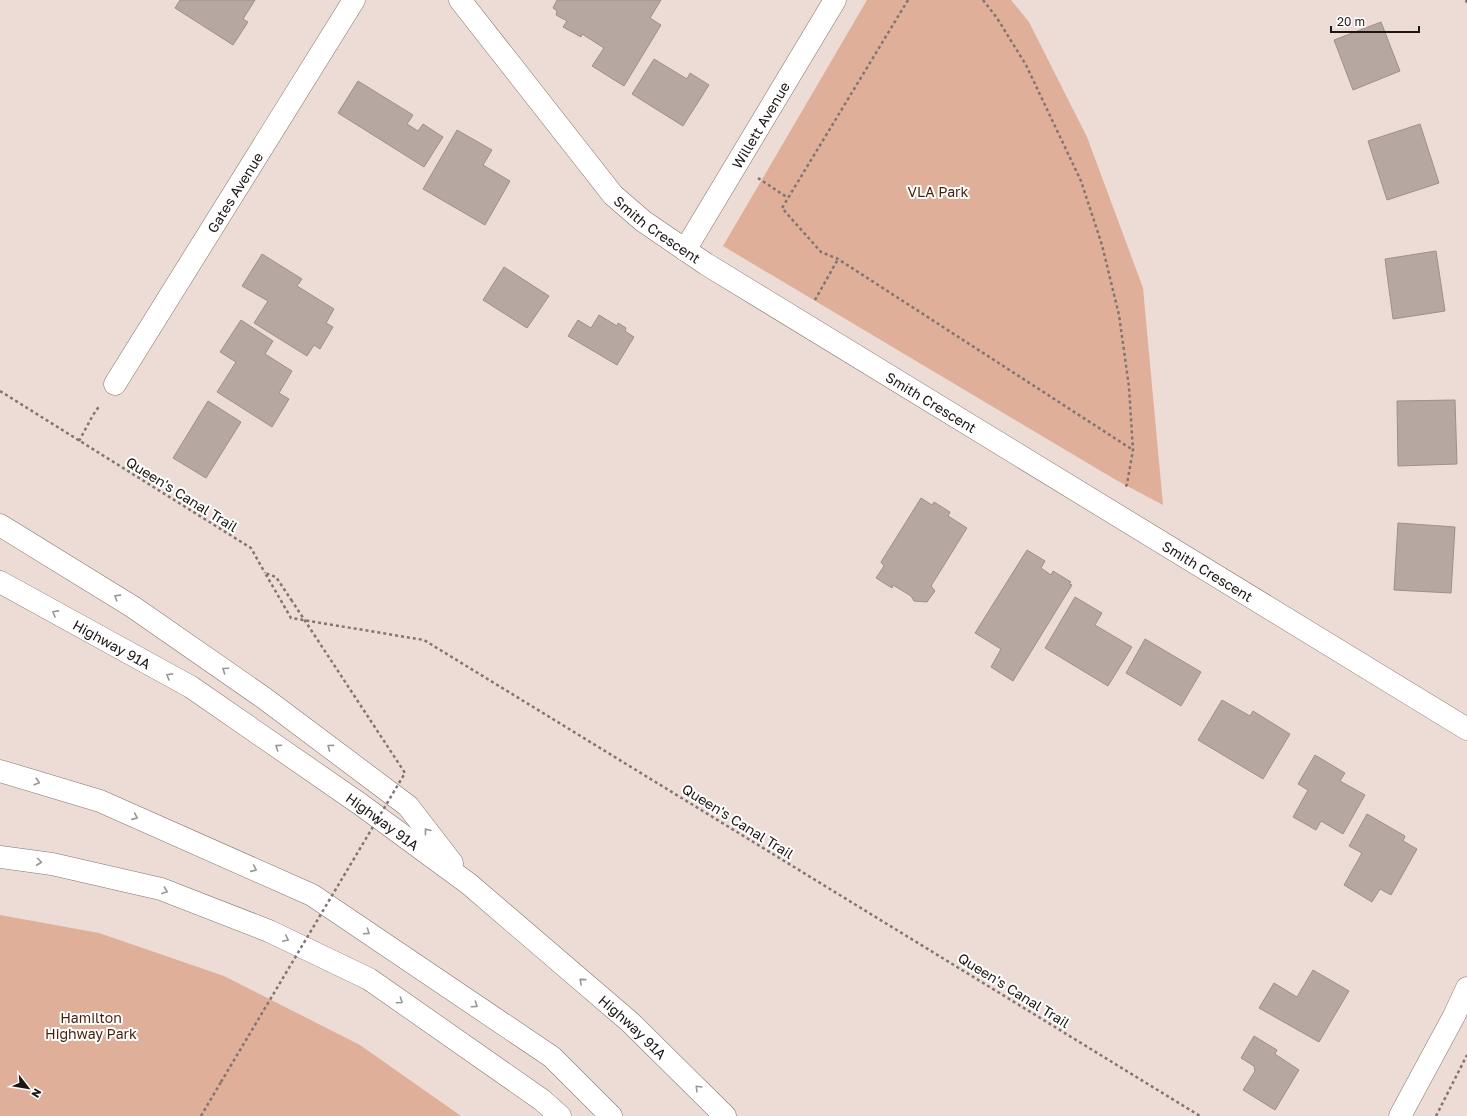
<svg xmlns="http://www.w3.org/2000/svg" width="1467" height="1116" font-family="'Golos Text',sans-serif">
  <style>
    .green { fill: #dfaf99 }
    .building { fill: #b6a7a0; stroke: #9e8f89 }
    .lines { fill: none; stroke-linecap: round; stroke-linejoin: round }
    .minor-casing { stroke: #82746e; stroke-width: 23 }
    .major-casing { stroke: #82746e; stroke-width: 23 }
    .highway-casing { stroke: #82746e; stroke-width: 23 }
    .path { stroke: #807571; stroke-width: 2.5; stroke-dasharray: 3 3; stroke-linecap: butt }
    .minor { stroke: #fff; stroke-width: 22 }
    .major { stroke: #fff; stroke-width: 22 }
    .highway { stroke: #fff; stroke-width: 22 }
    .path-bridge { stroke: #807571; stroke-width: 2.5; stroke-dasharray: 3 3; stroke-linecap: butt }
    .oneway { stroke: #999695 }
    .labels { text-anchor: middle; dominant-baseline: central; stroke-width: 4; stroke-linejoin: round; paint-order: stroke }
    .street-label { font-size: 14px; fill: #1c1614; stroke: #fff }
    .park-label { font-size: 14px; fill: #491e08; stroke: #fff }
  </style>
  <rect width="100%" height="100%" fill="#ecdcd5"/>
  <!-- green -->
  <path class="green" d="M 867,0 L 1011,0 L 1029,22 L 1087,137 L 1143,288 L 1163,505 L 1116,480 L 723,246 Z
    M 0,915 L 99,933 L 224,976 L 360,1045 L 461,1116 L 0,1116 Z"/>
  <!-- building -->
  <path class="building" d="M 180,0 L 255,0 L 243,19 L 248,22 L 233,45 L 175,8 Z
    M 557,0 L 661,0 L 650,18 L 661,25 L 624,86 L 592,66 L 604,48 L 582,34 L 581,37 L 563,27 L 567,21 L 556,15 L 557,11 L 553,8 Z
    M 1381,22 L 1400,71 L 1353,90 L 1334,40 Z
    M 654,59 L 687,79 L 690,73 L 709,85 L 683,126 L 632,94 Z
    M 358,81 L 413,115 L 407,124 L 418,131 L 423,124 L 443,137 L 424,167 L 338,113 Z
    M 1420,124 L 1439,183 L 1387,200 L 1368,141 Z
    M 457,130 L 492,150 L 483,165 L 510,181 L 485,225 L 423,189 Z
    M 1436,251 L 1445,311 L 1393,319 L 1385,259 Z
    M 262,254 L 302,279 L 297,286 L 334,309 L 326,323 L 333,327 L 320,349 L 314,345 L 307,356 L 254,323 L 268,301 L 242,286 Z
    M 504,267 L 549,296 L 527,328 L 483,300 Z
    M 599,315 L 617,326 L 618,323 L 626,328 L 625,331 L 634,337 L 617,365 L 568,336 L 578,320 L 591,328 Z
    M 241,320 L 273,341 L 265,354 L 292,371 L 279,393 L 289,399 L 272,427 L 217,392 L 236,362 L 220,352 Z
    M 1455,400 L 1457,464 L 1398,466 L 1397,401 Z
    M 208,401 L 241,422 L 206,478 L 173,458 Z
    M 921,498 L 932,505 L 934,502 L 950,512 L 948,516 L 967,528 L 931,586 L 935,591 L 927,602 L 914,601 L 911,596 L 893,585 L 892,588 L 876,578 L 884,566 L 881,562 Z
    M 1398,523 L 1455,527 L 1451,593 L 1394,590 Z
    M 1027,550 L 1045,561 L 1041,568 L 1051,575 L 1053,571 L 1071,582 L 1069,584 L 1072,585 L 1013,681 L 991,667 L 1001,649 L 975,633 Z
    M 1075,597 L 1102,613 L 1095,625 L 1132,647 L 1108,686 L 1045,648 Z
    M 1145,639 L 1201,672 L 1181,706 L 1126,673 Z
    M 1222,700 L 1250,716 L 1253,711 L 1290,734 L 1263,779 L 1198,740 Z
    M 1315,755 L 1345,773 L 1340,781 L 1365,795 L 1343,834 L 1321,821 L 1316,830 L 1293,817 L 1308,790 L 1298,784 Z
    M 1367,814 L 1405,836 L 1403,841 L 1417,849 L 1391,895 L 1380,889 L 1372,902 L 1344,885 L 1362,853 L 1349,846 Z
    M 1313,970 L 1349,991 L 1319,1042 L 1259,1008 L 1274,983 L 1297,997 Z
    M 1254,1036 L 1277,1050 L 1275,1054 L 1299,1070 L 1275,1110 L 1243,1090 L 1255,1071 L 1254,1066 L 1241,1058 Z"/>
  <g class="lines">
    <!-- minor casing -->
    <g class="minor-casing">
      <g id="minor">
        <path id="s1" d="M 460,0 L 613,195 L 643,221 L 706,264 L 1467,729"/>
        <path id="s2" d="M 685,250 L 835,0"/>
        <path id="s3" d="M 115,384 L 354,0"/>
      </g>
    </g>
    <!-- major casing -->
    <g class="major-casing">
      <path id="major" d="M 1400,1116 L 1454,1016 L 1467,988"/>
    </g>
    <!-- highway casing -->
    <g class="highway-casing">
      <g id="highway">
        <path d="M 0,525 L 133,607 L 264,698 L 408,806 L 452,863"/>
        <path id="s4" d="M 0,582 L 191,687 L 360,804 L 469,884 L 630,1022 L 725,1116"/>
        <path d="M 0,771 L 100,801 L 312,895 L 552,1057 L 611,1116"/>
        <path d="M 0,857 L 52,864 L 161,889 L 269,931 L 369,979 L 542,1100 L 560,1116"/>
      </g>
    </g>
    <!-- path -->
    <path class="path" d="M 908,0 L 782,208 L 821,252 L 838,259 L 1133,450
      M 983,0 L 997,18 L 1026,65 L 1081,181 L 1102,245 L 1119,315 L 1129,387 L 1133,450 L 1127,484 L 1125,489
      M 1466,0 L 1467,3
      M 758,178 L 788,198
      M 815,300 L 838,259
      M 0,391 L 251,548 L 265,573
      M 79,441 L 93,415 L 100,405
      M 292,601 L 276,577 L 265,573 L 291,618 L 424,640 L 1200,1116
      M 201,1116 L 221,1082
      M 1436,1116 L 1467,1055"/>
    <!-- minor -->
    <use href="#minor" class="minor"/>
    <!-- major -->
    <use href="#major" class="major"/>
    <!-- highway -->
    <use href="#highway" class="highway"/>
    <!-- path-bridge -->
    <path class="path-bridge" d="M 221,1082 L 405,773 L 292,601"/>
  </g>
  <!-- one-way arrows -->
  <defs><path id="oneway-chevron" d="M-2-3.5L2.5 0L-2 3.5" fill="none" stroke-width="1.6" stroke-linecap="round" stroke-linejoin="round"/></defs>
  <g class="oneway">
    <use href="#oneway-chevron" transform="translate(117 597) rotate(-148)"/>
    <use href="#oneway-chevron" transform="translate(55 613) rotate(-151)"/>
    <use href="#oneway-chevron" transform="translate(225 670) rotate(-145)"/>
    <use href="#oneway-chevron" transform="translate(169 676) rotate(-151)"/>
    <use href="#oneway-chevron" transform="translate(278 747) rotate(-146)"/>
    <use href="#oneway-chevron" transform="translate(330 747) rotate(-143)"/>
    <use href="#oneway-chevron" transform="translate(37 782) rotate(17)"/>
    <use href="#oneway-chevron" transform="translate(135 817) rotate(24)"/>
    <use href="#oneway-chevron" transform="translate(427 831) rotate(-128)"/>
    <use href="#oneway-chevron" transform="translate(39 862) rotate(7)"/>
    <use href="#oneway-chevron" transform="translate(254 869) rotate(24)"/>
    <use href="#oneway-chevron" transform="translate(165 891) rotate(20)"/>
    <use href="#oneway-chevron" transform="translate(367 932) rotate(34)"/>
    <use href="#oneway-chevron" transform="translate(286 939) rotate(25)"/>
    <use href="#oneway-chevron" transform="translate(582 981) rotate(-139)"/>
    <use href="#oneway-chevron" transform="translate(400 1001) rotate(35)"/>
    <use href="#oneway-chevron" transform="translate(475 1005) rotate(34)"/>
    <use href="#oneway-chevron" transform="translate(698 1088) rotate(-135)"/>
  </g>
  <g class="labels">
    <!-- street labels -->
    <g class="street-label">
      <text stroke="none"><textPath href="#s2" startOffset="146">Willett Avenue</textPath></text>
      <text stroke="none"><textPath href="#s3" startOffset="226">Gates Avenue</textPath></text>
      <text stroke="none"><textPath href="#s1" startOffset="304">Smith Crescent</textPath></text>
      <text stroke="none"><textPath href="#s1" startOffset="628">Smith Crescent</textPath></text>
      <text transform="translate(182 494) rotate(32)">Queen's Canal Trail</text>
      <text stroke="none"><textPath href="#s1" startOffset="952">Smith Crescent</textPath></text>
      <text stroke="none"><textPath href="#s4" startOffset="128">Highway 91A</textPath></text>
      <text stroke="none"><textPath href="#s4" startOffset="452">Highway 91A</textPath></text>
      <text transform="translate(738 821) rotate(32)">Queen's Canal Trail</text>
      <text transform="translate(1014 990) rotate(32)">Queen's Canal Trail</text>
      <text stroke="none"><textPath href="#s4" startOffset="776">Highway 91A</textPath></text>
    </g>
    <!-- park labels -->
    <g class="park-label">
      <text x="938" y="191">VLA Park</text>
      <text x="91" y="1017">Hamilton<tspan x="91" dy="16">Highway Park</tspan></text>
    </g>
  </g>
  <!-- north arrow -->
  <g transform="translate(28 1088) rotate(121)" stroke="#ffffff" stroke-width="3" paint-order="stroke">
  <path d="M0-3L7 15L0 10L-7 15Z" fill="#1c1614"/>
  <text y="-6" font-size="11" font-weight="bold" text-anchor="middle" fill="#1c1614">N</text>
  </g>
  <!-- scale -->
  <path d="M1331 26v6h88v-6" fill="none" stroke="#1c1614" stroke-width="2"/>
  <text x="1337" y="26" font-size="12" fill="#1c1614" stroke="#ffffff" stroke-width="3" paint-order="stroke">20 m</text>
</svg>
